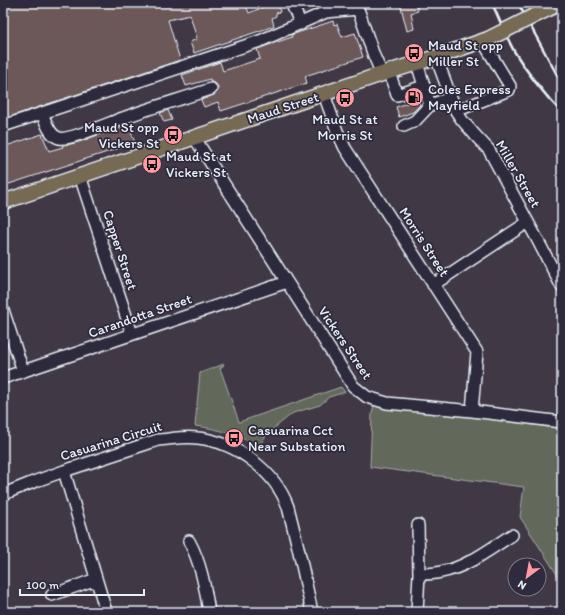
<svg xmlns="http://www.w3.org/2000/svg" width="565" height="615" font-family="Itim,sans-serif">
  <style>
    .green { fill: #62685a; stroke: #a5aca9 }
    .building { fill: #6c5859; stroke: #e8f1f8 }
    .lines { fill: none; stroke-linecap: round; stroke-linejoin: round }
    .minor-casing { stroke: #e8f1f8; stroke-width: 14 }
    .major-casing { stroke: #e8f1f8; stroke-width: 17 }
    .minor { stroke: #2f2a3d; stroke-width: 11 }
    .major { stroke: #766a54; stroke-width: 14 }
    .rail { stroke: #e8f1f8; stroke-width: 2.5 }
    .major-bridge-casing { stroke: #e8f1f8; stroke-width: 17; stroke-linecap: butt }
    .major-bridge { stroke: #766a54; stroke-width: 14 }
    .labels { text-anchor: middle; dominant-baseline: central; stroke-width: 3.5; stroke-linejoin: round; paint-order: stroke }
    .poi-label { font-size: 14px; fill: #e8f1f8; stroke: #2f2a3d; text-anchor: start }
    .street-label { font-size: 14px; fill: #e8f1f8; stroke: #2f2a3d }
  </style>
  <rect width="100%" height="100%" fill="#413845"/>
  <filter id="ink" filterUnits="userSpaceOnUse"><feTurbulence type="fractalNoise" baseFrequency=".025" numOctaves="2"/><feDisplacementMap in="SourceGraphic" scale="8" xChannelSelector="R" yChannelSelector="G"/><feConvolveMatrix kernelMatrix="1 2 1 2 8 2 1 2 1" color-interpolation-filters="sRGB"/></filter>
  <g filter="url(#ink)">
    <!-- green -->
    <path class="green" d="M 224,364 L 223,366 L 220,368 L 239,422 L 341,387 L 345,392 L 329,397 L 320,405 L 293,413 L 268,433 L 258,447 C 238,434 219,429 195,426 L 200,373 Z
      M 374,403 L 562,429 L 562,582 L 520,517 L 524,487 L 370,467 L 372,415 Z"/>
    <!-- building -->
    <path class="building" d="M 3,3 L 245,3 L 249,13 L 266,6 L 265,3 L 278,3 L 280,12 L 276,13 L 276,16 L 272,18 L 274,26 L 194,53 L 190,42 L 197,39 L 190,15 L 168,20 L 180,60 L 3,119 Z
      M 400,3 L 416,3 L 418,11 L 411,13 L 414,29 L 407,31 Z
      M 333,21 L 334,25 L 337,24 L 342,37 L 355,33 L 363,57 L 305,76 L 307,83 L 221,111 L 218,102 L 204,107 L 201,100 L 214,95 L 218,91 L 218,87 L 216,84 L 211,82 L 210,79 L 186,86 L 182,75 L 220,62 L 223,71 L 260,59 L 257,49 L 292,37 L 291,35 Z
      M 417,96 L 420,105 L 413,112 L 399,117 L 396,107 L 410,102 L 409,98 Z
      M 168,110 L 172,120 L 164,122 L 160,113 Z
      M 129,125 L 135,143 L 3,186 L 3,147 L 42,134 L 49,151 L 63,147 L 62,145 L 71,144 L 82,141 L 110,130 L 111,131 Z"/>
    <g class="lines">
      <!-- minor casing -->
      <g class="minor-casing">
        <path id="minor" d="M 291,3 L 301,24
          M 356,3 L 374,56 L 382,74
          M 436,57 L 456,111 L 462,120 L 475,135 L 489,150 L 536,237 L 562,287
          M 417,63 L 430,105 L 451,98
          M 389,72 L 397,95 L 424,86
          M 324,94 L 337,131 L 345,148 L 477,352 L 472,411
          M 456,111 L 509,90 L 510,86 L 482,40
          M 42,113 C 46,122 49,135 59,138 C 69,141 111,122 123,118 C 152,107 182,99 211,89
          M 3,126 L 260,41 L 326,12 L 358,9
          M 404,126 L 415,121 L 430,105
          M 194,137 L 287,282 L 353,386 L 367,397 L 387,403 L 472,411 L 562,422
          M 80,176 L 132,334
          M 433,285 L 528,222
          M 3,310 L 23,371
          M 3,378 L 287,282
          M 64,471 L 105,608 L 106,612
          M 3,496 L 6,493 L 36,481 L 64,471 L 158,440 C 171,439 185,436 198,438 C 236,442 275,471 288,507 C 290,515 292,523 294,531 C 301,558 306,585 312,612
          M 189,541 C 201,563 205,587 209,612
          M 419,574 C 426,574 434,574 441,572 C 466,568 491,548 512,535
          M 52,595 L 96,579
          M 417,612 L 419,574 L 418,525"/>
      </g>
      <!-- major casing -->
      <g class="major-casing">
        <path id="major" d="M 3,202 L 382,74 L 436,57 L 488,39"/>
      </g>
      <!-- minor -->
      <use href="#minor" class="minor"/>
      <!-- major -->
      <use href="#major" class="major"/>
      <!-- rail -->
      <path class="rail" d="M 492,3 C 499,19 506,36 514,51 C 528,74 544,94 562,113
        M 518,3 L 562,84"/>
      <!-- major-bridge casing -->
      <g class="major-bridge-casing">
        <path id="major-bridge" d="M 488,39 L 560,3"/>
      </g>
      <!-- major-bridge -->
      <use href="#major-bridge" class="major-bridge"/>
    </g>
  </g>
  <!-- icons -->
  <defs>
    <g id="bus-disc" transform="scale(1)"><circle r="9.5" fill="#ff9aa2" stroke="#2f2a3d"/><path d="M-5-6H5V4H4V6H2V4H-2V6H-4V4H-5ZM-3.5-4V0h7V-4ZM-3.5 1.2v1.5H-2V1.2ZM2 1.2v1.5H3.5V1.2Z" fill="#111"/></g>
    <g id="fuel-disc" transform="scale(1)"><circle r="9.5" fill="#ff9aa2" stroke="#2f2a3d"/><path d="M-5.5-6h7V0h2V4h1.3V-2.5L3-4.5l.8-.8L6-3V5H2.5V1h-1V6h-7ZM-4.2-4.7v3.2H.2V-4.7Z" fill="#111"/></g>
  </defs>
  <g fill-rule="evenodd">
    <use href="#bus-disc" x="414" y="53"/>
    <use href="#fuel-disc" x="414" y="97"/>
    <use href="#bus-disc" x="345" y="98"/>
    <use href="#bus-disc" x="173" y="135"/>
    <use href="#bus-disc" x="152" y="164"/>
    <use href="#bus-disc" x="234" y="438"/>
  </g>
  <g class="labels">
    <!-- poi labels -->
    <g class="poi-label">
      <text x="428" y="45">Maud St opp<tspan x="428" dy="16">Miller St</tspan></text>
      <text x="428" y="89">Coles Express<tspan x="428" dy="16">Mayfield</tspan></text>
      <text x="345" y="119" text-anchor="middle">Maud St at<tspan x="345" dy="16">Morris St</tspan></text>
      <text x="159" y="127" text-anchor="end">Maud St opp<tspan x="159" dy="16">Vickers St</tspan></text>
      <text x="166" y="156">Maud St at<tspan x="166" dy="16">Vickers St</tspan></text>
      <text x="248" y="430">Casuarina Cct<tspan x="248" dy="16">Near Substation</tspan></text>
    </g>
    <!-- street labels -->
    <g class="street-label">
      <text transform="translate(283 108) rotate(-18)">Maud Street</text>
      <text transform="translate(518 174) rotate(60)">Miller Street</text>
      <text transform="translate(424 242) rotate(57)">Morris Street</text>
      <text transform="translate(120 250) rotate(72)">Capper Street</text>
      <text transform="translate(140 316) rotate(-19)">Carandotta Street</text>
      <text transform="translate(345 343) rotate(56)">Vickers Street</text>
      <text transform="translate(111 441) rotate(-17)">Casuarina Circuit</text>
    </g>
  </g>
  <!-- margin -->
  <rect width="565" height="615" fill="none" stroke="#2f2a3d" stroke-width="16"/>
  <rect x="8" y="8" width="549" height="599" fill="none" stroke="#e8f1f8" stroke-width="1.5" filter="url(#ink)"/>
  <!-- north arrow -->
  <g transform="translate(527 577) rotate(212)"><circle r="19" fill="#2f2a3d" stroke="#797a88"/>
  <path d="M0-3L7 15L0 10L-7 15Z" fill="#ff9aa2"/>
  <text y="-6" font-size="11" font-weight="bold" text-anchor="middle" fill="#e8f1f8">N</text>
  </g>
  <!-- scale -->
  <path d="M20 589v6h124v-6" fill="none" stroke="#e8f1f8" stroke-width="2"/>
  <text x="26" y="589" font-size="12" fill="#e8f1f8" stroke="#2f2a3d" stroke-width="3" paint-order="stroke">100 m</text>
</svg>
